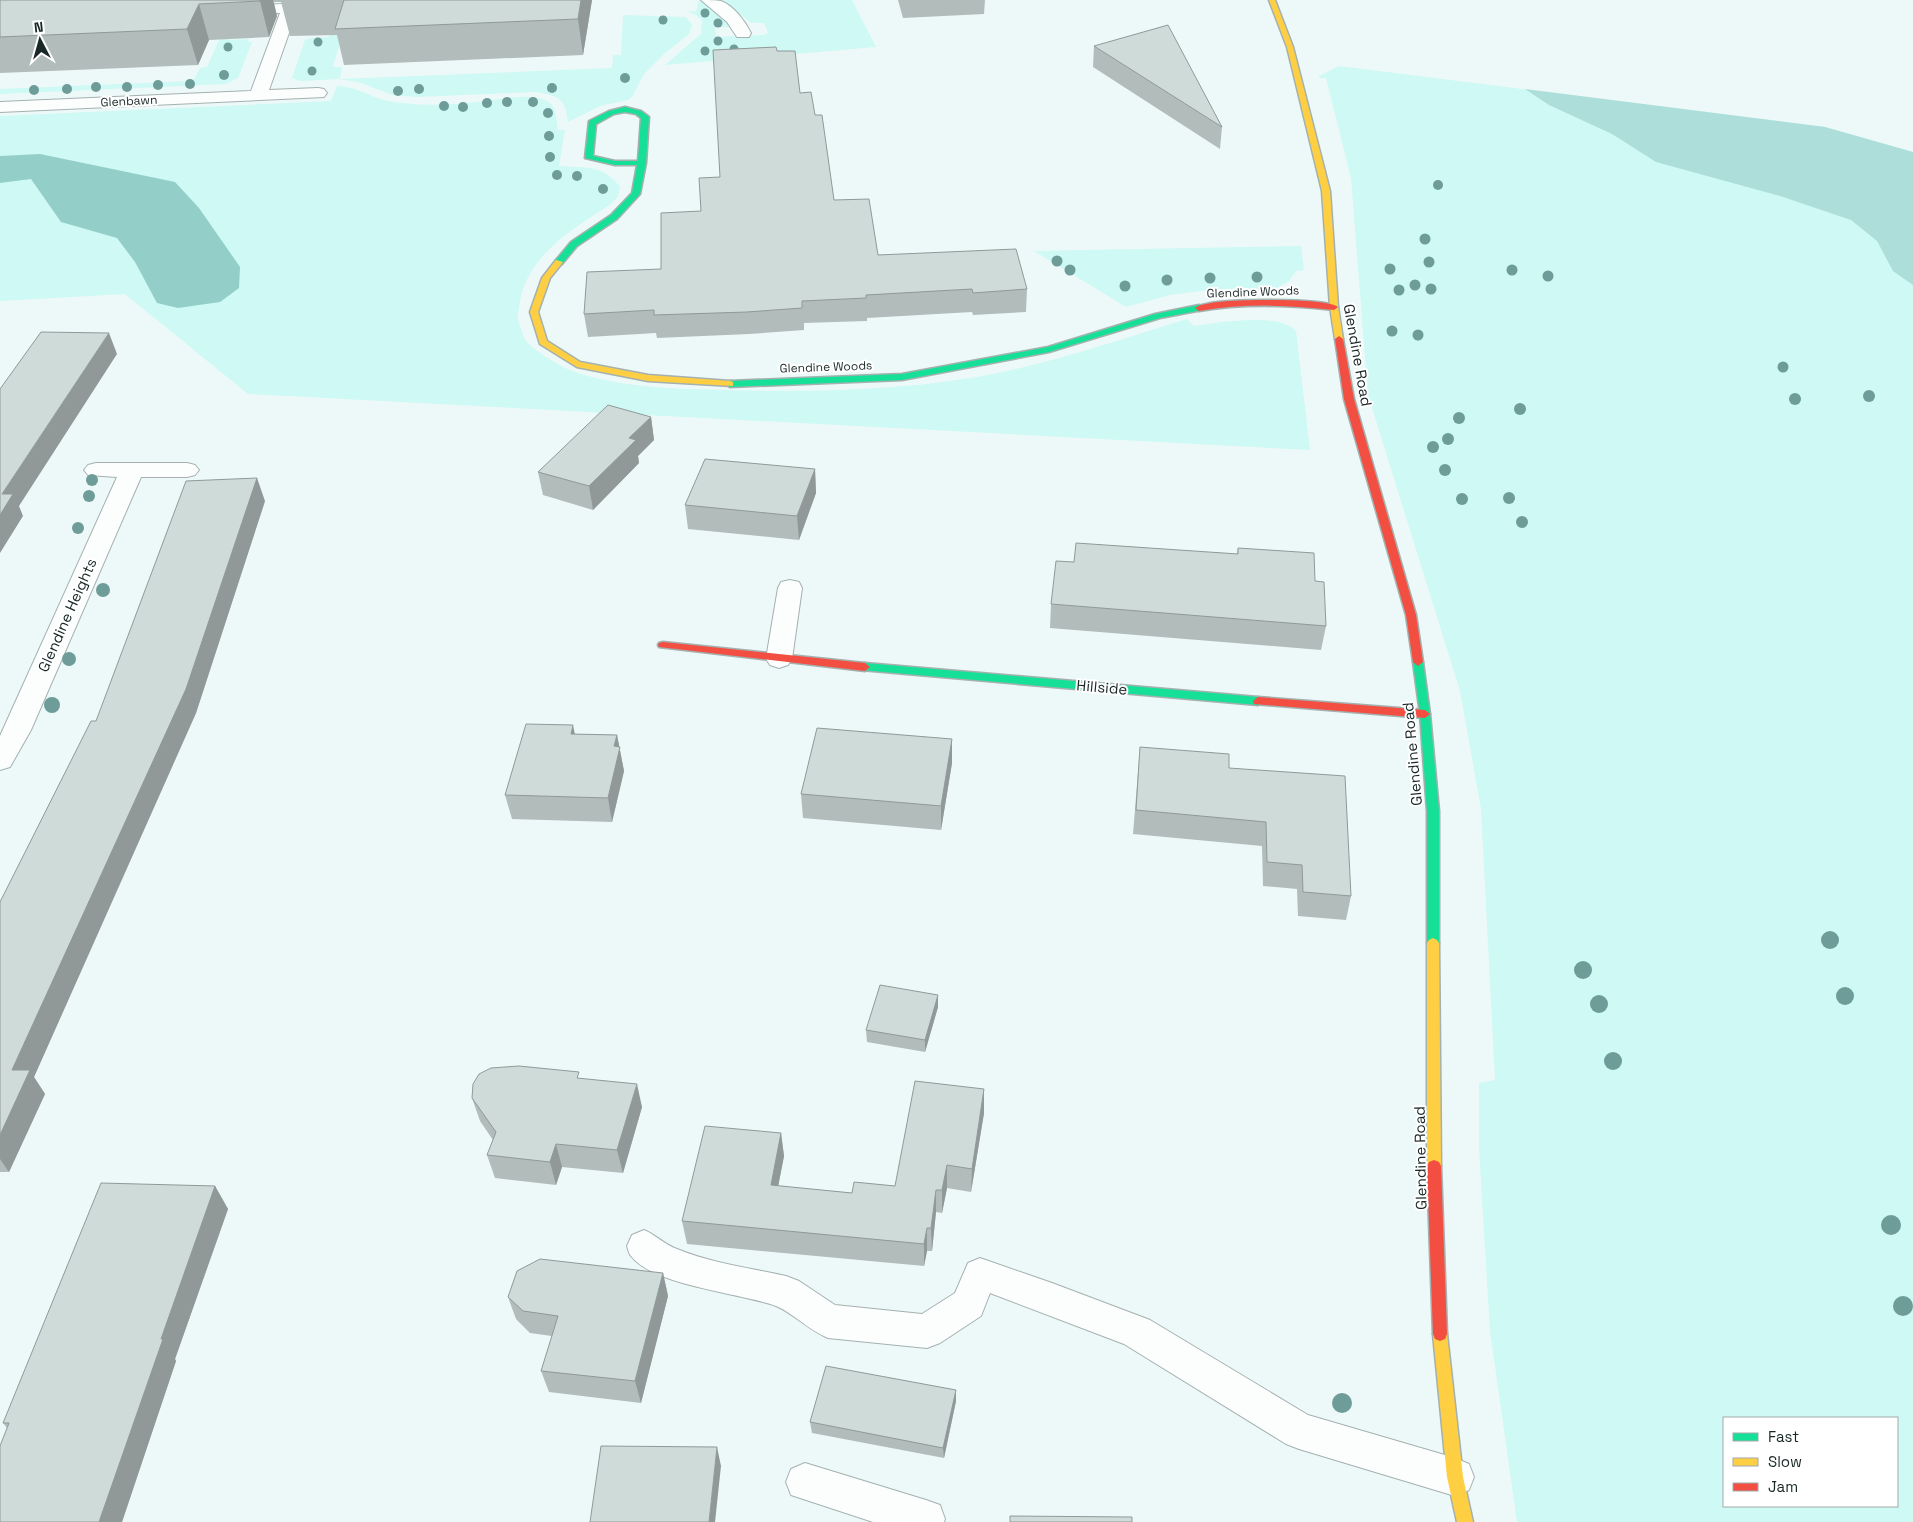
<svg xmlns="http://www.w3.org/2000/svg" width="1913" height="1522" font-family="'Space Grotesk',sans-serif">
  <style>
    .green { fill: #cef9f4; fill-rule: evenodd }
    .forest { fill: #added9 }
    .water { fill: #93cec8 }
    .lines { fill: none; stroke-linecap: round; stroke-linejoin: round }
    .lane-casing { stroke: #a4b1af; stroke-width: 2 }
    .street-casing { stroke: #a4b1af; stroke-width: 2 }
    .fast-casing { stroke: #a4b1af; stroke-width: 3 }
    .slow-casing { stroke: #a4b1af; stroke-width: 3 }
    .jam-casing { stroke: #a4b1af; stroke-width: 3 }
    .lane { fill: #fcfefe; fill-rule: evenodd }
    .street { fill: #fcfefe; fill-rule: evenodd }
    .fast { fill: #16e098; fill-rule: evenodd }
    .slow { fill: #ffcf43; fill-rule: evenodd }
    .jam { fill: #f24e42; fill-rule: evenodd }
    .tree { fill: #6e9c99 }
    .wall { fill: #b1bcbb }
    .shaded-wall { fill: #909998 }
    .building { fill: #cedbd9; stroke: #909998 }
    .labels { text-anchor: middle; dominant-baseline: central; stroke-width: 4; stroke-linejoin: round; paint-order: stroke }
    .far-street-label { font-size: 12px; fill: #192827; stroke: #fff }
    .street-label { font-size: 15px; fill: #192827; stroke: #fff }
  </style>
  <rect width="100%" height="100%" fill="#edf9f8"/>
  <!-- green -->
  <path class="green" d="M 699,0 L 704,2 L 733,27 L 715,27 L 716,37 L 764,35 L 768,33 L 764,23 L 751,23 L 722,0 L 852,0 L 876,47 L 665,65 L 701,34 L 702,20 L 696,15 L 687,11 L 696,11 Z
    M 623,15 L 686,17 L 692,25 L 689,34 L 664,54 L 644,74 L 632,97 L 628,100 L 600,106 L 568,122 C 565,98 559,96 536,92 L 417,97 L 393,95 L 358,82 L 339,79 L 300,81 L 292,78 L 305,40 L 310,38 L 329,37 L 330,33 L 343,32 L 333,67 L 342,67 L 340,79 L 612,68 L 613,55 L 621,55 Z
    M 229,37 L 229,40 L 249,39 L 248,42 L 252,42 L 238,78 L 226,84 L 0,94 L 0,89 L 193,81 L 200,68 L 207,67 L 220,38 Z
    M 1339,66 L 1825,127 L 1913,152 L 1913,1522 L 1517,1522 L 1490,1331 L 1479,1148 L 1479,1083 L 1495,1080 L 1481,809 L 1460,691 L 1368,395 L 1351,178 L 1326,78 L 1319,78 L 1319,76 ZM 1724,1418 L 1897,1418 L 1897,1506 L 1724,1506 Z
    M 337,86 C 359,87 369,97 388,101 C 420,107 459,105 491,100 C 508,98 529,94 545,100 C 557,105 556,119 558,130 L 565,130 L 559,166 C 585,168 603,164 620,187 L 618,196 L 612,203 C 575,228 529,253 520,301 C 519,310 516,317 520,326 C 522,330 523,338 527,342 C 536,352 564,369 578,373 C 626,388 678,389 728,390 C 808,392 890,391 970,378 C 1044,366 1115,341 1187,319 L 1194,326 C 1218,323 1279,312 1296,331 L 1310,450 L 248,394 L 125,294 L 0,301 L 0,116 L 331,101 Z
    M 1301,246 L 1304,270 L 1296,271 L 1288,282 L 1276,288 L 1262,290 L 1244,288 L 1201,291 L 1170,295 L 1126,307 L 1034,251 Z"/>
  <!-- forest -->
  <path class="forest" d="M 1525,89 L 1825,127 L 1913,152 L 1913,285 L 1893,271 L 1877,241 L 1851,220 L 1780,196 L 1656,162 L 1612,134 L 1549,105 Z"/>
  <!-- water -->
  <path class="water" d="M 40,154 L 175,182 L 199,208 L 240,267 L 239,288 L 220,302 L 178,308 L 157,303 L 135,262 L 117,238 L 61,222 L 31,179 L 0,183 L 0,156 Z"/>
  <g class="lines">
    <!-- lane casing -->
    <g class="lane-casing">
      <path id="lane" d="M 701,0 C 707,0 716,0 721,1 C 734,6 745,21 751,33 L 749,37 L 737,37 L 727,22 Z
        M 644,1230 C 656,1235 665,1245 677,1249 C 711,1263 750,1268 786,1276 L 799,1281 L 835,1305 L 922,1314 L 955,1293 L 968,1263 L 980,1258 L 1052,1283 L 1150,1320 L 1308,1415 L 1455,1458 L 1469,1464 L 1474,1477 L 1469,1490 L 1455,1496 L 1299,1449 L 1286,1444 L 1124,1344 L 990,1293 L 981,1316 L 940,1343 L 927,1348 L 828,1338 C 808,1330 792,1312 776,1306 C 741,1293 654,1286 631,1256 C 629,1254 628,1249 627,1246 L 632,1235 Z"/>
    </g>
    <!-- street casing -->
    <g class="street-casing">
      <path id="street" d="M 285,0 L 301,0 L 300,3 L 327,4 L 329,7 L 327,10 L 296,13 L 269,90 L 318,88 L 324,89 L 327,93 L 324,97 L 0,112 L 0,102 L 251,91 L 280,13 L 239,15 L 233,13 L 231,10 L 233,7 L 239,5 L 284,4 Z
        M 96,463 L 187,463 L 195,465 L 199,470 L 195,475 L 187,477 L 141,477 L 31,730 L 10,767 L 0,770 L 0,736 L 117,477 L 88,475 L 84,470 L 88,465 Z
        M 790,580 L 799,582 L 802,588 L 792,659 L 788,665 L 779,668 L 770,665 L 766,659 L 778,588 L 781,582 Z
        M 805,1463 L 926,1500 L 940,1505 L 945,1519 L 944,1522 L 873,1522 L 791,1495 L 786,1482 L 791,1469 Z"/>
    </g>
    <!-- fast casing -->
    <g class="fast-casing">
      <path id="fast" d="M 625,107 L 641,111 L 649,117 L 646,163 L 640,194 L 617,219 L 577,246 L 562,264 L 556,264 L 556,260 L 571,242 L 611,215 L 632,193 L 637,165 L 615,165 L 585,158 L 589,121 L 609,111 ZM 625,112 L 636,114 L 641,118 L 638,161 L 615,161 L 593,156 L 596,124 L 614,114 Z
        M 1199,305 L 1202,306 L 1202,310 L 1160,318 L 1049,352 L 902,380 L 730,387 L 726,384 L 730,381 L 902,374 L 1048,347 L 1155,314 Z
        M 1418,658 L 1423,662 L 1430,714 L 1439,811 L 1439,943 L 1437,946 L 1433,948 L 1429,946 L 1427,943 L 1427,811 L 1420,714 L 1413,662 Z
        M 865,663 L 1258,697 L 1263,701 L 1258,705 L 861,670 L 860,667 L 861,664 Z"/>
    </g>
    <!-- slow casing -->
    <g class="slow-casing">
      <path id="slow" d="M 1269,0 L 1275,0 L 1293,47 L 1330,191 L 1338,307 L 1343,339 L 1339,342 L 1335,339 L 1330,307 L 1322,191 L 1287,47 Z
        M 556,260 L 563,262 L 550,278 L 538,312 L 547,341 L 580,362 L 648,375 L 730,381 L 733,382 L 733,386 L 648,381 L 577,367 L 540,344 L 530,312 L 542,278 Z
        M 1433,938 L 1437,940 L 1439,943 L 1441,1166 L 1439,1170 L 1434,1172 L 1429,1170 L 1427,1166 L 1427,943 L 1429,940 Z
        M 1440,1327 L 1445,1329 L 1447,1334 L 1463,1477 L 1473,1522 L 1457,1522 L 1447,1477 L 1433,1334 L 1435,1329 Z"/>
    </g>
    <!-- jam casing -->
    <g class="jam-casing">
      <path id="jam" d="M 1266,300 C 1281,300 1329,300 1338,307 L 1334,310 C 1289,305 1244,303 1199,311 L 1195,308 C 1206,300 1251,300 1266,300 Z
        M 1339,336 L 1343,339 L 1354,399 L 1416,615 L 1423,662 L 1418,666 L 1413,662 L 1406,615 L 1344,399 L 1335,339 Z
        M 663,642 L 865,663 L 870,667 L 865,671 L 659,647 L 658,645 L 659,643 Z
        M 1258,697 L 1425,710 L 1430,714 L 1425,718 L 1254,704 L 1253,701 Z
        M 1434,1160 L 1439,1162 L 1441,1166 L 1447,1334 L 1445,1339 L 1440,1341 L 1435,1339 L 1433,1334 L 1427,1166 L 1429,1162 Z"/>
    </g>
    <!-- lane -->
    <use href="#lane" class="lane"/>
    <!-- street -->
    <use href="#street" class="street"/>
    <!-- fast -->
    <use href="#fast" class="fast"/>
    <!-- slow -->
    <use href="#slow" class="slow"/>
    <!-- jam -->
    <use href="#jam" class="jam"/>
  </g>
  <!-- trees -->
  <g class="tree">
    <circle cx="705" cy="13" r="4.5"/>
    <circle cx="663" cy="20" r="4.5"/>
    <circle cx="718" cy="23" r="4.5"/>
    <circle cx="718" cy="41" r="4.5"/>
    <circle cx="318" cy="42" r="4.5"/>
    <circle cx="228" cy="47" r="4.5"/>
    <circle cx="734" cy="49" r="4.5"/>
    <circle cx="705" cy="51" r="4.5"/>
    <circle cx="312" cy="71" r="4.5"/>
    <circle cx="224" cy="75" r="5"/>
    <circle cx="625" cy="78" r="5"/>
    <circle cx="190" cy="84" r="5"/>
    <circle cx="158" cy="85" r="5"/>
    <circle cx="96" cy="87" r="5"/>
    <circle cx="127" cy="87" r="5"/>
    <circle cx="552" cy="88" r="5"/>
    <circle cx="67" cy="89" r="5"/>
    <circle cx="419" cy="89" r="5"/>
    <circle cx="34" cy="90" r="5"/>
    <circle cx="398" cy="91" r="5"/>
    <circle cx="507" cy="102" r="5"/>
    <circle cx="533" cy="102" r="5"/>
    <circle cx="487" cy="103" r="5"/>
    <circle cx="444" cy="106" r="5"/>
    <circle cx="463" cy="107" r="5"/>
    <circle cx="548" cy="113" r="5"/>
    <circle cx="549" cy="136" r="5"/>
    <circle cx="550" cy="157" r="5"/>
    <circle cx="557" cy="175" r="5"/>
    <circle cx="577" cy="176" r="5"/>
    <circle cx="1438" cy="185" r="5"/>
    <circle cx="603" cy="189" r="5"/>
    <circle cx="1425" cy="239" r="5.5"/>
    <circle cx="1057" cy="261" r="5.5"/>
    <circle cx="1429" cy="262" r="5.5"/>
    <circle cx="1390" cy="269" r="5.5"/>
    <circle cx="1070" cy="270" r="5.5"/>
    <circle cx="1512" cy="270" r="5.5"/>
    <circle cx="1548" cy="276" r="5.5"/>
    <circle cx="1257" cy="277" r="5.5"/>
    <circle cx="1210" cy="278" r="5.5"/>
    <circle cx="1167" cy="280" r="5.5"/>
    <circle cx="1415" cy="285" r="5.5"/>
    <circle cx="1125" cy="286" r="5.5"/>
    <circle cx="1431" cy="289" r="5.5"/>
    <circle cx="1399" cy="290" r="5.5"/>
    <circle cx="1392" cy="331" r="5.5"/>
    <circle cx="1418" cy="335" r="5.5"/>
    <circle cx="1783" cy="367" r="5.5"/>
    <circle cx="1869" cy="396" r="6"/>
    <circle cx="1795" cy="399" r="6"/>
    <circle cx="1520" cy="409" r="6"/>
    <circle cx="1459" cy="418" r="6"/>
    <circle cx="1448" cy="439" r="6"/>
    <circle cx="1433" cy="447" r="6"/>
    <circle cx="1445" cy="470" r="6"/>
    <circle cx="92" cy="480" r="6"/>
    <circle cx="89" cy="496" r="6"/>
    <circle cx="1509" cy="498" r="6"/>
    <circle cx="1462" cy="499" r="6"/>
    <circle cx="1522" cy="522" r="6"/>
    <circle cx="78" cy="528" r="6"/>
    <circle cx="103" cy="590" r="7"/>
    <circle cx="69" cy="659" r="7"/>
    <circle cx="52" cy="705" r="8"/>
    <circle cx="1830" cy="940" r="9"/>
    <circle cx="1583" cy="970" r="9"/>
    <circle cx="1845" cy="996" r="9"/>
    <circle cx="1599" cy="1004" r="9"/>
    <circle cx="1613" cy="1061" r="9"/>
    <circle cx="1891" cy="1225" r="10"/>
    <circle cx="1903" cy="1306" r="10"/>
    <circle cx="1342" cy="1403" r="10"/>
  </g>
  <!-- wall -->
  <path class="wall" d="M 0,0 L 592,0 L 583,55 L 344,65 L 337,35 L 290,36 L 281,2 L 274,2 L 277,16 L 269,37 L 209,40 L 198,65 L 0,73 Z
    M 898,0 L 985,0 L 984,14 L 903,18 Z
    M 1094,46 L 1222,127 L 1220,149 L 1093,67 Z
    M 777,51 L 800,93 L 815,115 L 834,200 L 878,255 L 1027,289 L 1026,312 L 973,315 L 972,312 L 867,318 L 867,321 L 804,323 L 804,330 L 749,334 L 657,338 L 656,333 L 588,337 L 584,314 L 661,269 L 701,211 L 720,177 Z
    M 651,417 L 654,440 L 638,456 L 639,463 L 593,510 L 543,495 L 538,472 Z
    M 815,469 L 816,493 L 799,540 L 688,529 L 685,505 Z
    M 265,501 L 196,713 L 34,1077 L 45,1094 L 9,1172 L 0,1172 L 0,902 Z
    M 1238,548 L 1315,581 L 1326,626 L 1321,650 L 1050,628 L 1051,604 L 1074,562 L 1237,554 Z
    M 575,734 L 617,735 L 624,771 L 612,822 L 512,819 L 505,795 Z
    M 952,739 L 952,763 L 941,830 L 803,818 L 801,794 Z
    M 1140,747 L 1229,768 L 1351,896 L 1346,920 L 1298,916 L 1297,889 L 1263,886 L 1262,846 L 1133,834 Z
    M 938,995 L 938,1007 L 925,1052 L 867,1042 L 866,1030 Z
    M 580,1078 L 642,1107 L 623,1173 L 562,1167 L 556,1185 L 495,1178 L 487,1155 L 493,1140 L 480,1121 L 472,1098 Z
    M 984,1089 L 984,1113 L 971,1192 L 947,1188 L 942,1213 L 936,1212 L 932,1251 L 927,1251 L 924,1266 L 687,1244 L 682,1221 L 781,1133 L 784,1156 L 778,1186 L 852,1193 L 895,1186 Z
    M 215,1186 L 228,1209 L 175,1359 L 176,1361 L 122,1522 L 0,1522 L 7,1428 L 3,1423 Z
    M 663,1273 L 668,1296 L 641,1403 L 549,1392 L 541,1371 L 552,1336 L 530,1333 L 516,1319 L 508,1297 Z
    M 956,1401 L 944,1458 L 812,1433 L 810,1422 Z"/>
  <!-- shaded-wall -->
  <path class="shaded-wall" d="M 260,0 L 273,0 L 277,16 L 269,37 L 260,1 Z
    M 581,0 L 592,0 L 583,55 L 578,19 Z
    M 199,4 L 209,40 L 198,65 L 187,29 Z
    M 109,333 L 117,354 L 19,506 L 23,516 L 0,553 L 0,515 L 2,494 Z
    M 651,417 L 654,440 L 638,456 L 639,463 L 593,510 L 589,486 L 629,438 Z
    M 815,469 L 816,493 L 799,540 L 797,516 Z
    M 257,478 L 265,501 L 196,713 L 34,1077 L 45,1094 L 9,1172 L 0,1159 L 0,1135 L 12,1070 Z
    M 573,725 L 578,749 L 571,734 Z
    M 617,735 L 624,771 L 612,822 L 608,798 L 614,746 Z
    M 952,739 L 952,763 L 941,830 L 941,806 Z
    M 938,995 L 938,1007 L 925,1052 L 925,1040 Z
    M 637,1084 L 642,1107 L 623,1173 L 617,1150 Z
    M 984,1089 L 984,1113 L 971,1192 L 972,1169 Z
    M 781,1133 L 784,1156 L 774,1208 L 771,1185 Z
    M 556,1144 L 562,1167 L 556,1185 L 550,1162 Z
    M 947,1165 L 947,1188 L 942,1213 L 942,1190 Z
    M 215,1186 L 228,1209 L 175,1359 L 176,1361 L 122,1522 L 99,1522 L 161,1339 Z
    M 936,1190 L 936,1212 L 932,1251 L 931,1228 Z
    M 927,1228 L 927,1251 L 924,1266 L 924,1244 Z
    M 663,1273 L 668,1296 L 641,1403 L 635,1381 Z
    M 956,1390 L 956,1401 L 944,1458 L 943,1448 Z
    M 717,1447 L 721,1466 L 715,1522 L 709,1522 Z"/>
  <!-- building -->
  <path class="building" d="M 0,0 L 260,0 L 260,1 L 199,4 L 187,29 L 0,37 Z
    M 344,0 L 581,0 L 578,19 L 335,29 Z
    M 1168,25 L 1222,127 L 1094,46 Z
    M 776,47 L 777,51 L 795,51 L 800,93 L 811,92 L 815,115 L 822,115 L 834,200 L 869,199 L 878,255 L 1016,249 L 1027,289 L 973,293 L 972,289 L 866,295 L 866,298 L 802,301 L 802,308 L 747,312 L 654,315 L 654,310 L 584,314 L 587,272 L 661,269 L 661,213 L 701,211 L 699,178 L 720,177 L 713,50 Z
    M 41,332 L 109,333 L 2,494 L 13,494 L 0,515 L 0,389 Z
    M 608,405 L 651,417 L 629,438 L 636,440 L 589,486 L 538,472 Z
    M 705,459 L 815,469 L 797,516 L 685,505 Z
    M 257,478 L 186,689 L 12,1070 L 30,1070 L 0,1135 L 0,902 L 91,721 L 96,721 L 186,481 Z
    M 1076,543 L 1238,554 L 1238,548 L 1314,553 L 1315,581 L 1324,582 L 1326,626 L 1051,604 L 1056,561 L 1074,562 Z
    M 526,724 L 573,725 L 571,734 L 617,735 L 614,746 L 620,747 L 608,798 L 505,795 Z
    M 817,728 L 952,739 L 941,806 L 801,794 Z
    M 1140,747 L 1229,754 L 1229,768 L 1345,776 L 1351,896 L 1303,892 L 1302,865 L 1267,862 L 1266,822 L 1136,810 Z
    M 880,985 L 938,995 L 925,1040 L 866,1030 Z
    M 519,1066 L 579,1072 L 577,1078 L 637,1084 L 617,1150 L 556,1144 L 550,1162 L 487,1155 L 496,1132 L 472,1098 L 473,1084 L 479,1074 L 491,1068 Z
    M 915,1081 L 984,1089 L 972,1169 L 947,1165 L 942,1190 L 936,1190 L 931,1228 L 927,1228 L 924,1244 L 682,1221 L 705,1126 L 781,1133 L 771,1185 L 852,1193 L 854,1182 L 895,1186 Z
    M 101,1183 L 215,1186 L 161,1339 L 163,1339 L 99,1522 L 0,1522 L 0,1446 L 9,1423 L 3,1423 Z
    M 540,1259 L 663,1273 L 635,1381 L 541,1371 L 558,1316 L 523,1311 L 508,1297 L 517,1271 Z
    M 826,1366 L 956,1390 L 943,1448 L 810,1422 Z
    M 601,1446 L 717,1447 L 709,1522 L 590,1522 Z
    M 1010,1516 L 1132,1517 L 1132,1522 L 1010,1522 Z"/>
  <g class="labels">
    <!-- far-street labels -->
    <g class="far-street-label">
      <text transform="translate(129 101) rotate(-3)">Glenbawn</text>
      <text transform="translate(1253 292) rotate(-2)">Glendine Woods</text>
      <text transform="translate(826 367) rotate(-2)">Glendine Woods</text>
    </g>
    <!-- street labels -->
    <g class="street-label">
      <text transform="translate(1358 355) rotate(80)">Glendine Road</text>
      <text transform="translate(67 615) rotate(-66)">Glendine Heights</text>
      <text transform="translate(1102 687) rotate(5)">Hillside</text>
      <text transform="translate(1412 754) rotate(-95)">Glendine Road</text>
      <text transform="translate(1420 1158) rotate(-91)">Glendine Road</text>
    </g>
  </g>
  <!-- legend -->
  <rect x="1723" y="1417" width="175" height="90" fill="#ffffff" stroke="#a3a9a9"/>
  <rect x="1733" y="1433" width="25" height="8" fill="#16e098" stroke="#a3a9a9"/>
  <text x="1768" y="1442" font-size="15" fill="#192827">Fast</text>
  <rect x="1733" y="1458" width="25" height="8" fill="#ffcf43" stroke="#a3a9a9"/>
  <text x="1768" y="1467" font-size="15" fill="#192827">Slow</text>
  <rect x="1733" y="1483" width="25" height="8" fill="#f24e42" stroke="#a3a9a9"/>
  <text x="1768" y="1492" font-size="15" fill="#192827">Jam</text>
  <!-- north arrow -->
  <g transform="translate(40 40) rotate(354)" stroke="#ffffff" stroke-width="4" paint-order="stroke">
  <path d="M0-4L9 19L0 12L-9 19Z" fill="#192827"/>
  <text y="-8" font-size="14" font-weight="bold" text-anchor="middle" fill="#192827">N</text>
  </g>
</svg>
